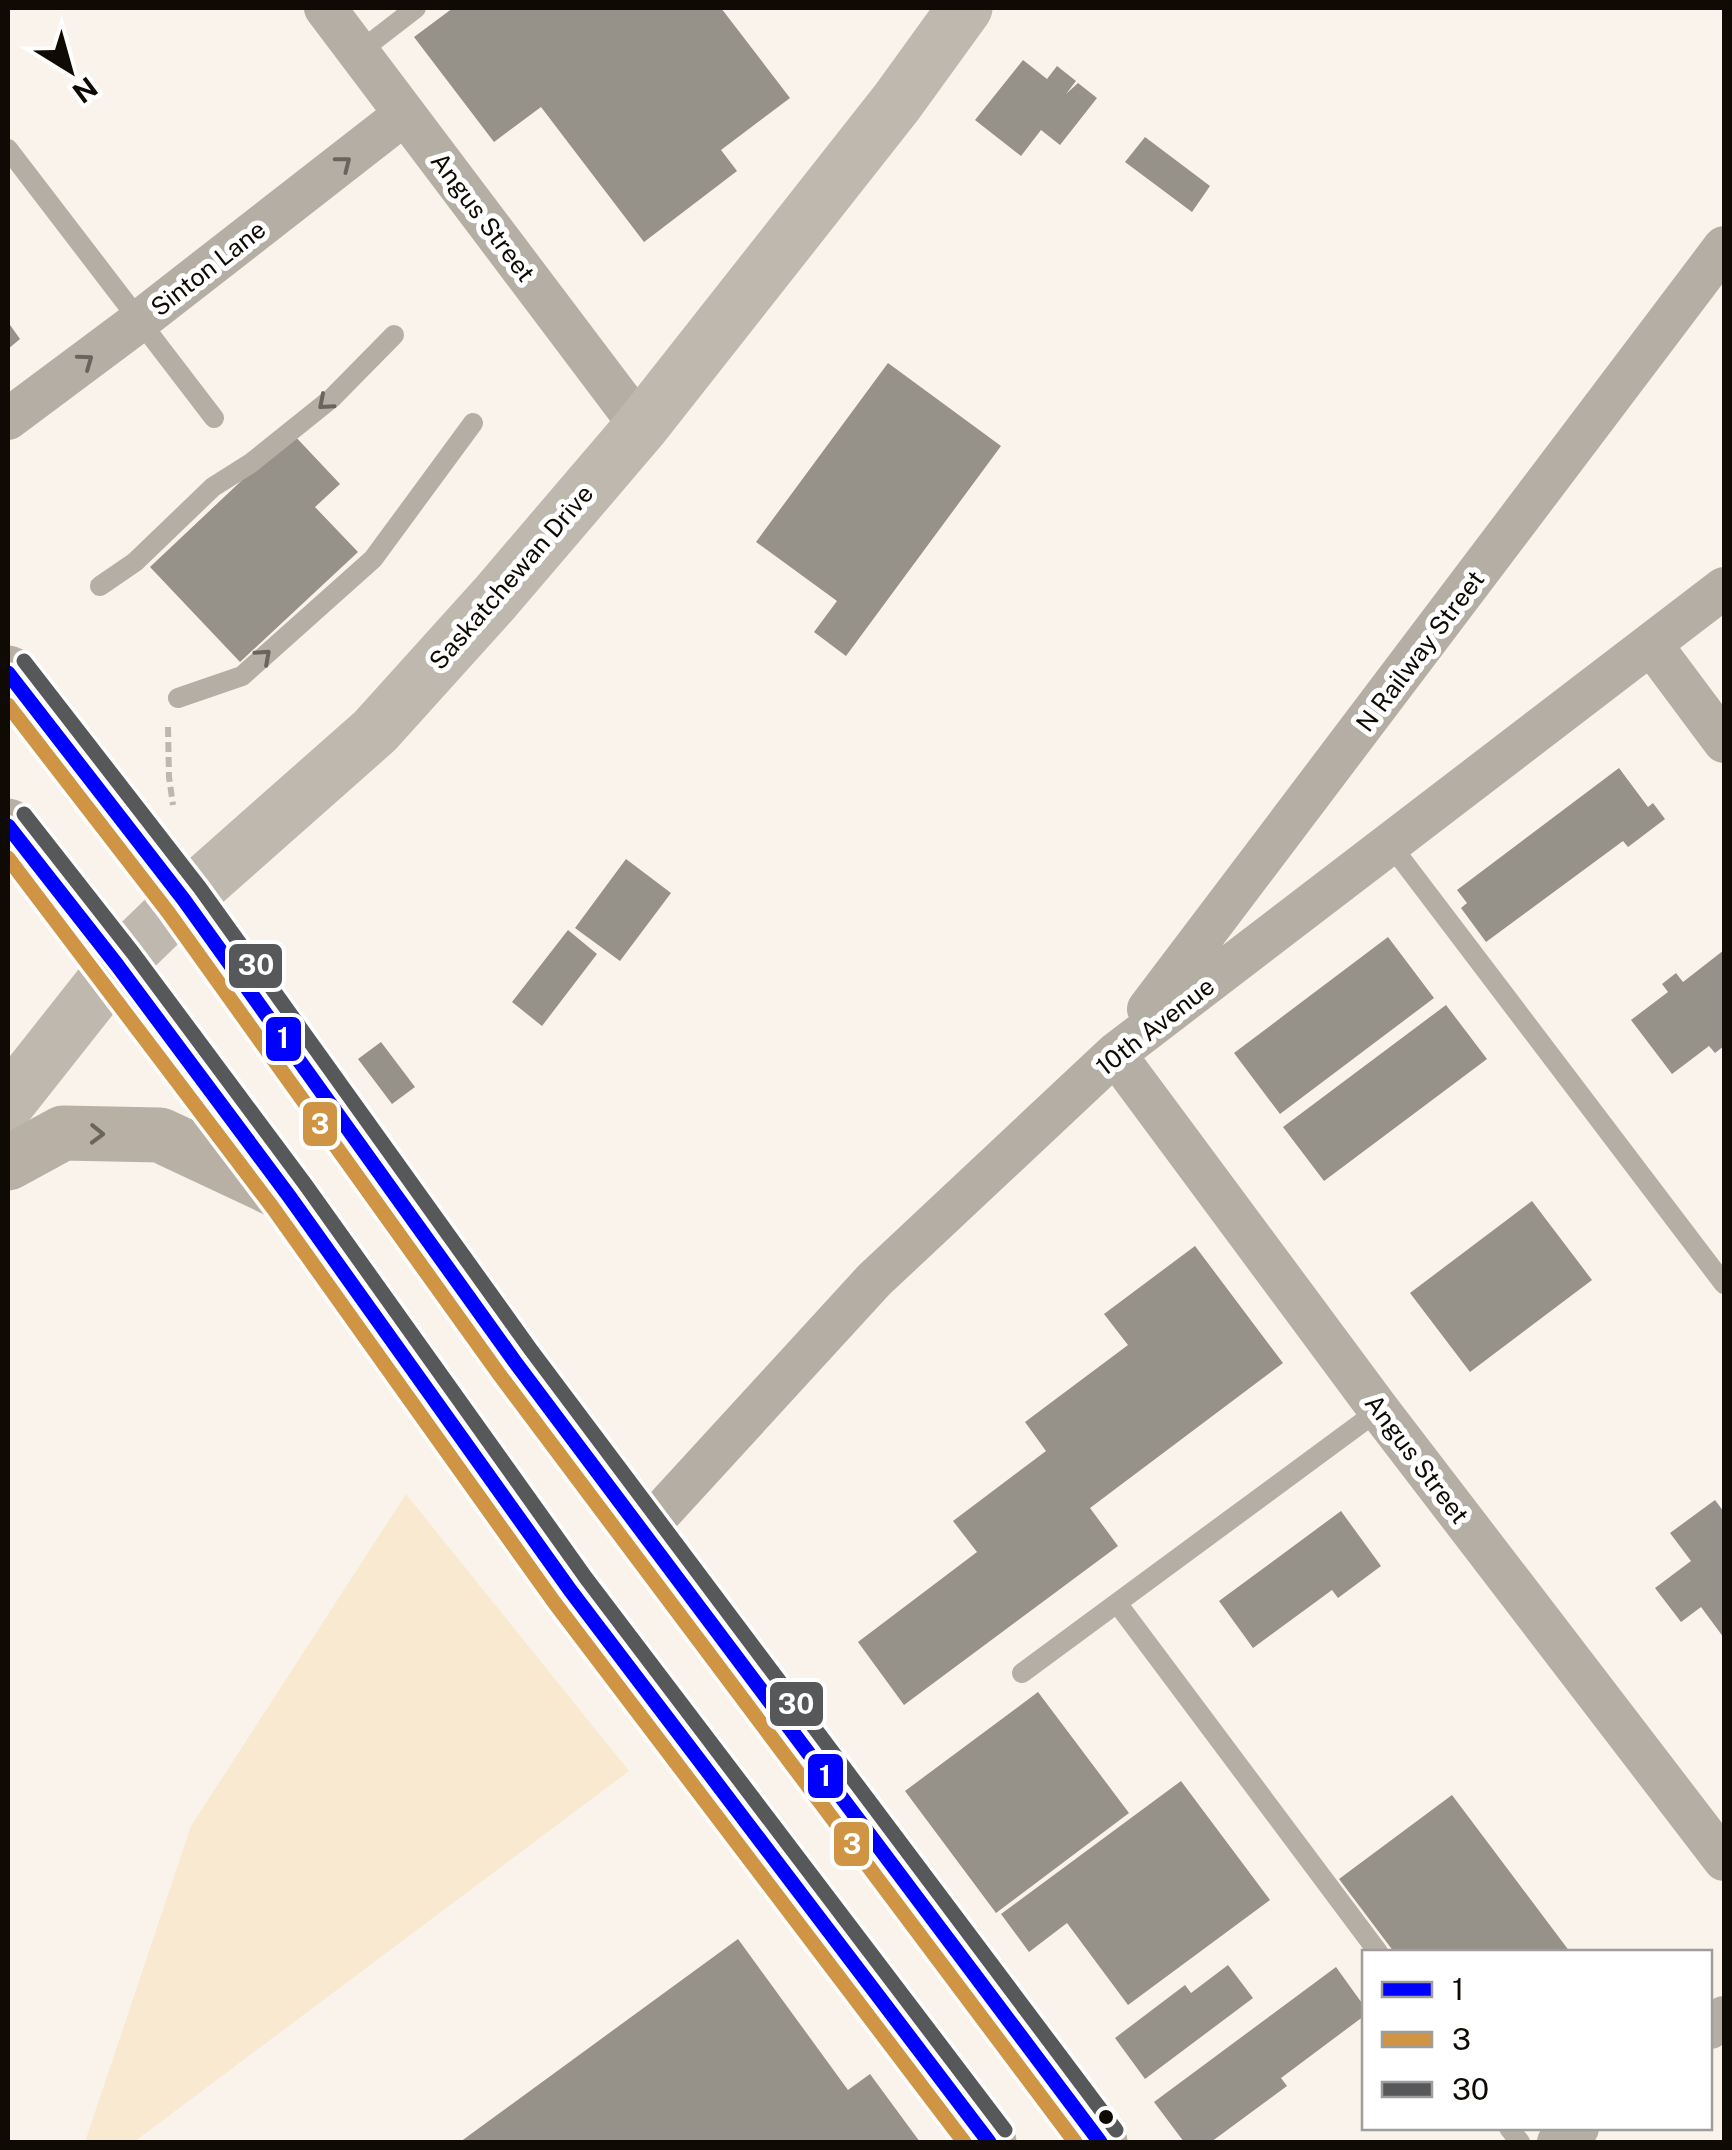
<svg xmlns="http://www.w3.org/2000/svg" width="1732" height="2150" font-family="'Public Sans',sans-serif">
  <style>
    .green { fill: #fae9d1 }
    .building { fill: #969189 }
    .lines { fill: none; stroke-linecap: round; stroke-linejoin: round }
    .path { stroke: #bdb7af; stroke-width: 6; stroke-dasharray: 10 5; stroke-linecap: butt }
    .service { stroke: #b4aea5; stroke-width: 20 }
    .minor { stroke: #b4aea5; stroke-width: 42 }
    .secondary { stroke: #beb8af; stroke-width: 55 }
    .primary { stroke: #b8b0a5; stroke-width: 55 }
    .bus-1-casing { stroke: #fff; stroke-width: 22 }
    .bus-2-casing { stroke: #fff; stroke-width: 22 }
    .bus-3-casing { stroke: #fff; stroke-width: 22 }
    .bus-1 { stroke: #00f; stroke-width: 15 }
    .bus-2 { stroke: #d09544; stroke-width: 15 }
    .bus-3 { stroke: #57585a; stroke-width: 15 }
    .oneway { stroke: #6a645d }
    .oneway2 { stroke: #6c655d }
    .bus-dot { fill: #100a04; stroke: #fff; stroke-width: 4 }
    .labels { text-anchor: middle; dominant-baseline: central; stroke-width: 10; stroke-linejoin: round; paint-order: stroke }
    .street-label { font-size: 25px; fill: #100a04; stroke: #fff }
    .line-badge { stroke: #fff; stroke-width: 4 }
    .badge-label { font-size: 28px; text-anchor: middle; font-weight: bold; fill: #fff }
  </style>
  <rect width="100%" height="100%" fill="#f9f3eb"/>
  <!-- green -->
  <path class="green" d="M 406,1494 L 629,1771 L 134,2142 L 85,2142 L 191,1826 Z"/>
  <!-- building -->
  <path class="building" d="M 453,8 L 721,8 L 790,98 L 721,150 L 737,171 L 644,242 L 541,107 L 494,142 L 414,37 Z
    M 1023,60 L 1047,79 L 1057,66 L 1076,81 L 1066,94 L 1078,83 L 1097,98 L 1060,145 L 1041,130 L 1021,156 L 975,120 Z
    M 1145,137 L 1210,186 L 1192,212 L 1125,162 Z
    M 8,322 L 20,339 L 8,349 Z
    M 888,363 L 1001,446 L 846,656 L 814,632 L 837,601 L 756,542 Z
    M 292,433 L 340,484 L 315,507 L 358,552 L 240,662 L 150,567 Z
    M 1619,768 L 1648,807 L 1653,803 L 1665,819 L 1628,847 L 1623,841 L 1486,942 L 1461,908 L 1467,903 L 1457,890 Z
    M 626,859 L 671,893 L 620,961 L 575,928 Z
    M 568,930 L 597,954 L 542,1026 L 512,1002 Z
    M 1388,937 L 1434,998 L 1280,1114 L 1234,1053 Z
    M 1724,950 L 1724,1046 L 1715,1053 L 1709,1046 L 1672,1074 L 1631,1020 L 1668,992 L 1662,984 L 1676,973 L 1683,982 Z
    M 1446,1005 L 1487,1059 L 1324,1181 L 1283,1127 Z
    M 381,1042 L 415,1087 L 392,1104 L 358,1059 Z
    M 1532,1201 L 1592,1280 L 1470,1372 L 1410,1293 Z
    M 1195,1246 L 1283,1363 L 1090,1508 L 1118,1546 L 904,1705 L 858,1642 L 977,1552 L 953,1521 L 1046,1451 L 1025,1422 L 1128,1345 L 1104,1314 Z
    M 1715,1500 L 1724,1512 L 1724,1638 L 1701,1607 L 1681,1622 L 1655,1588 L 1691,1561 L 1670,1533 Z
    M 1341,1511 L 1381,1566 L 1338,1598 L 1332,1590 L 1253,1648 L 1219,1601 Z
    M 1038,1692 L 1129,1813 L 996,1913 L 905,1791 Z
    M 1181,1781 L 1270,1900 L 1128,2005 L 1067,1923 L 1029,1952 L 1001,1914 Z
    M 1452,1795 L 1570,1952 L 1394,1952 L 1339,1879 Z
    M 738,1939 L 848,2090 L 870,2074 L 920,2142 L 460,2142 Z
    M 1228,1965 L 1253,1998 L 1145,2079 L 1115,2038 L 1185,1985 L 1191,1993 Z
    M 1336,1967 L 1364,2006 L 1364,2016 L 1281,2078 L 1287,2086 L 1211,2142 L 1184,2142 L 1154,2102 Z"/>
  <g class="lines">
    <!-- path -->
    <path class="path" d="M 168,727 L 169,777 L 173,805"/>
    <!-- service -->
    <path class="service" d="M 359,52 L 416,8
      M 8,149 L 214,418
      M 100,586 L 135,562 L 213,487 L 251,463 L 332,398 L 394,335
      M 178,698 L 242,676 L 373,559 L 473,423
      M 1390,844 L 1724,1284
      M 1117,1603 L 1378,1952
      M 1022,1673 L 1379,1410
      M 1509,2128 L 1520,2142"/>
    <!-- minor -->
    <path class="minor" d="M 325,8 L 641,427
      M 8,419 L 138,322 L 405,114
      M 1651,644 L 1724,742
      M 1148,1009 L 1724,247
      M 1115,1054 L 1379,1410 L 1724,1860
      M 644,1531 L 874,1280 L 1115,1054 L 1724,588
      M 1710,2028 L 1724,2017
      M 1558,2142 L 1578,2128"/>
    <!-- secondary -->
    <path class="secondary" d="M 8,1103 L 117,965 L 184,900 L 375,731 L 495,598 L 641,427 L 897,102 L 965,8"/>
    <!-- primary -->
    <path class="primary" d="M 8,673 L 184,900 L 515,1362 L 1100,2142
      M 8,826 L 117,965 L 289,1196 L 570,1590 L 989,2142
      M 8,1163 L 63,1133 L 160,1135 L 279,1191"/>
    <!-- bus-1 casing -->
    <g class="bus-1-casing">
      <path id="bus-1" d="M 8,673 L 184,900 L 515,1362 L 1100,2142
        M 8,826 L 117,965 L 289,1196 L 570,1590 L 989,2142"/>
    </g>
    <!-- bus-2 casing -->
    <g class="bus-2-casing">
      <path id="bus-2" d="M 8,705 L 168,912 L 499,1374 L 1075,2142
        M 8,858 L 273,1208 L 554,1602 L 964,2142"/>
    </g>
    <!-- bus-3 casing -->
    <g class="bus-3-casing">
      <path id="bus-3" d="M 24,661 L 200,888 L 531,1350 L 1116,2130
        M 24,814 L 133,953 L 305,1184 L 586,1578 L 1005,2130"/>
    </g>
    <!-- bus-1 -->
    <use href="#bus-1" class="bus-1"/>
    <!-- bus-2 -->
    <use href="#bus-2" class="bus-2"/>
    <!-- bus-3 -->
    <use href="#bus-3" class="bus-3"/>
  </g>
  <!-- one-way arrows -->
  <defs><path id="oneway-chevron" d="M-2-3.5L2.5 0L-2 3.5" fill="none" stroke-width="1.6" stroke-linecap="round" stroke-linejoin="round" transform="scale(2.5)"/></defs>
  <g class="oneway">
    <use href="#oneway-chevron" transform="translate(344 163) rotate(-38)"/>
    <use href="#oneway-chevron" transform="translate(86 361) rotate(-36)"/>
    <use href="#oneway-chevron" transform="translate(325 403) rotate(139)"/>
    <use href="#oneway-chevron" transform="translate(264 656) rotate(-42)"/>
  </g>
  <use class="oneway2" href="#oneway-chevron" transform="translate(97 1134) rotate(1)"/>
  <!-- markers -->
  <circle class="bus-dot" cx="1106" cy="2117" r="9"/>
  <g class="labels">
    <!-- street labels -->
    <g class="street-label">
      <text transform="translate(483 217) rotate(53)">Angus Street</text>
      <text transform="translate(208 268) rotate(-38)">Sinton Lane</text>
      <text transform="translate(511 577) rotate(-49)">Saskatchewan Drive</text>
      <text transform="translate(1420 651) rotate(-53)">N Railway Street</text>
      <text transform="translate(1155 1026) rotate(-38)">10th Avenue</text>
      <text transform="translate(1417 1459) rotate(53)">Angus Street</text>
    </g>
  </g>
  <g class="line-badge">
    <rect x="227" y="942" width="57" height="48" rx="10" fill="#57585a"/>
    <rect x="264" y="1015" width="39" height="48" rx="10" fill="#00f"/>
    <rect x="301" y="1100" width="38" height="48" rx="10" fill="#d09544"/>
    <rect x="768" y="1680" width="57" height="48" rx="10" fill="#57585a"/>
    <rect x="806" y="1752" width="39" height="48" rx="10" fill="#00f"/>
    <rect x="832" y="1820" width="39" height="48" rx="10" fill="#d09544"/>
  </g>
  <g class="badge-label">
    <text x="256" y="975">30</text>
    <text x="283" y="1048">1</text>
    <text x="320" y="1134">3</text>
    <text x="796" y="1714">30</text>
    <text x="825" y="1786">1</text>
    <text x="852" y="1854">3</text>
  </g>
  <!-- border -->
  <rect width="1732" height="2150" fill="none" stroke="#100a04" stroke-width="20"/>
  <!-- legend -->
  <rect x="1362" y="1950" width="350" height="180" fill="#ffffff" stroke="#9f9d9b" stroke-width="2.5"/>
  <rect x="1382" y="1982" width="50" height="15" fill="#0000ff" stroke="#9f9d9b" stroke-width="2.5"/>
  <text x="1452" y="2000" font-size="30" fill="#100a04">1</text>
  <rect x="1382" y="2032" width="50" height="15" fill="#d09544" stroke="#9f9d9b" stroke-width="2.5"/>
  <text x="1452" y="2050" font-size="30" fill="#100a04">3</text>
  <rect x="1382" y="2082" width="50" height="15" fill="#57585a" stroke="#9f9d9b" stroke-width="2.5"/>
  <text x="1452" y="2100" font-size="30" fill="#100a04">30</text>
  <!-- north arrow -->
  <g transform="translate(70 70) rotate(143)" stroke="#ffffff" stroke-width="8" paint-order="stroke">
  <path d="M0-8L18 38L0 25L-18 38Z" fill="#100a04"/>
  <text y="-15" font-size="28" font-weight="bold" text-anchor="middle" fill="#100a04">N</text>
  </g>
</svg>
